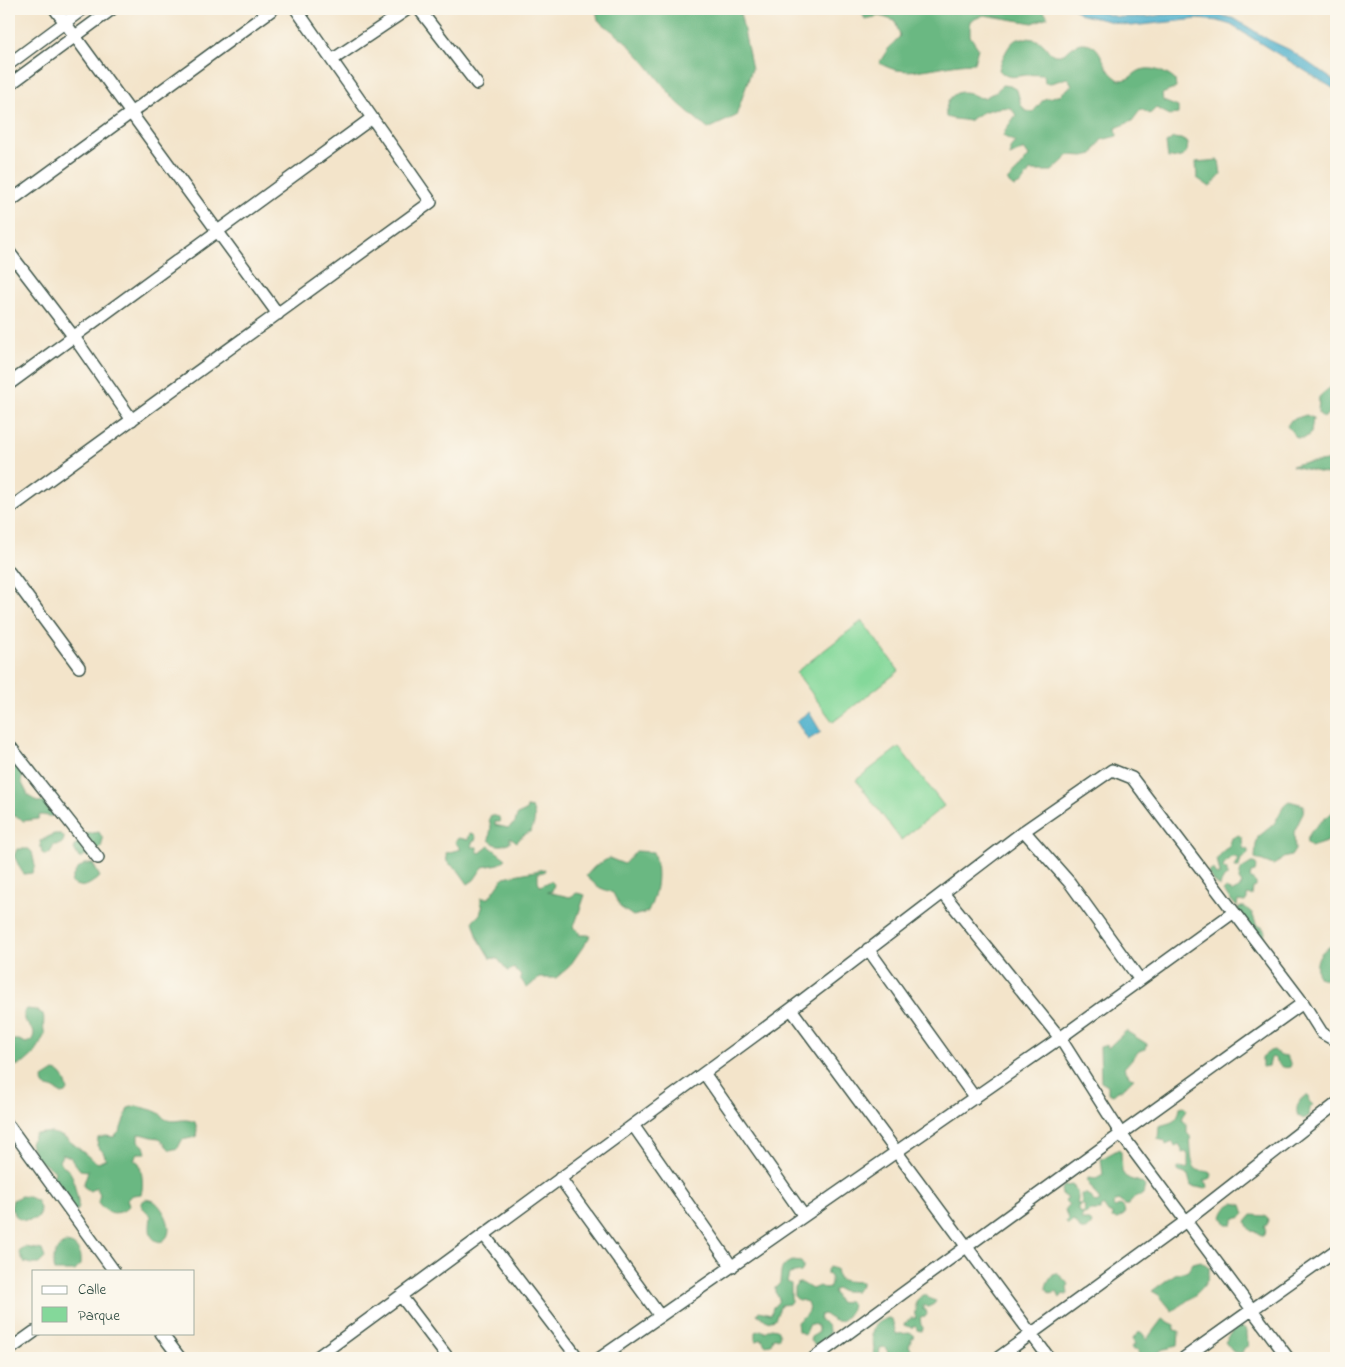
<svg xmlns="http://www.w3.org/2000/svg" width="1345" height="1367" font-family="'Indie Flower',sans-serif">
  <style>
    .green { fill: #84d89a; stroke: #528a67 }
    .forest { fill: #6bb882; stroke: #457a5b }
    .water { fill: #4db0cc; stroke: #367680 }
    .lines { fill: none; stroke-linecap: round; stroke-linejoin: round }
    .minor-casing { stroke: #3f564a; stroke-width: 14 }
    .minor { stroke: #fff; stroke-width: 11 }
  </style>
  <rect width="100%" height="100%" fill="#fbf7ec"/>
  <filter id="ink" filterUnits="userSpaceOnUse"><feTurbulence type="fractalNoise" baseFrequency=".02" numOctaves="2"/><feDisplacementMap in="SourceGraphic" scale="10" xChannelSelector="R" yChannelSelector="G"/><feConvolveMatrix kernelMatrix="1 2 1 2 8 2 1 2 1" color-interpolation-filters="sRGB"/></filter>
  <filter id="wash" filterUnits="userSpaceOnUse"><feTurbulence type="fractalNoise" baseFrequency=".0096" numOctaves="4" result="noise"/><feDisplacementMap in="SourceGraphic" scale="20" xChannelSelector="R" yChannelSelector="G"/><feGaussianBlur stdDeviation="1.12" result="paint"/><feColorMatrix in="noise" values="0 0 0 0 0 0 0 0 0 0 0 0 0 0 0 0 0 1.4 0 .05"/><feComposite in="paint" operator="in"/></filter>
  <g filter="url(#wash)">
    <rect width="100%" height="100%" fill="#f3e4ca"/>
    <!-- green -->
    <path class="green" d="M 862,621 L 899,671 L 833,722 L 796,672 Z
      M 899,747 L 944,806 L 901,840 L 856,780 Z"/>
    <!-- forest -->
    <path class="forest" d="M 596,9 L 744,9 L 740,12 L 752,69 L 736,116 L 708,129 L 677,102 L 643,60 L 625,41 L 598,20 Z
      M 860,9 L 1042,9 L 1048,17 L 1033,23 L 984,15 L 970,21 L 970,36 L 978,48 L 974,63 C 948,63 923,74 897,70 C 891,69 885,66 879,63 L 888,49 L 900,36 L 895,21 L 880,16 L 865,19 Z
      M 1022,38 C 1030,38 1039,39 1044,45 C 1048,49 1049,54 1056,55 C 1068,57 1072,42 1083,43 C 1099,43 1101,58 1108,69 C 1111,74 1115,77 1119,80 C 1132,80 1131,74 1141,70 C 1153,66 1167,73 1175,80 L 1176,88 L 1162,94 L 1163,101 L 1178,107 L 1178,114 L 1170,115 L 1156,108 L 1150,114 L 1141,109 L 1132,121 L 1116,128 L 1117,136 L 1101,140 L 1093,154 L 1084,156 L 1069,155 L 1052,171 L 1030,171 L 1021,184 L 1014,187 L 1007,181 L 1019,169 L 1029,156 L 1024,149 L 1010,156 L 1010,148 L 1015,142 L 1003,136 L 1006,129 L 1016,115 L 1011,108 C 997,106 980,111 969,121 C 961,119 954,120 946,117 C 944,103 953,88 969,93 C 974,95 978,98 984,98 L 997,91 L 1002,85 L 1010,86 L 1017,90 L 1021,105 L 1026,111 L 1033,112 L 1044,99 L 1060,95 L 1072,85 L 1068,78 C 1060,79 1054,84 1045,83 L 1044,75 C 1038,75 1032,74 1026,75 C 1015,76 1008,80 999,70 C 1000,63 1008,45 1014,41 C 1016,39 1019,39 1022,38 Z
      M 1173,138 L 1181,139 L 1188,143 L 1187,151 L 1182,157 L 1168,158 L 1166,143 Z
      M 1219,160 L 1221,175 L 1210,187 L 1197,178 L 1196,162 Z
      M 1336,382 L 1336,404 L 1324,418 L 1318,413 L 1319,397 Z
      M 1306,415 L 1313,418 L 1311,433 L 1305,438 L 1297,438 L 1287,426 L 1291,420 Z
      M 1330,460 L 1336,460 L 1336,476 L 1292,466 C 1305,460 1317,464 1330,460 Z
      M 13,764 C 19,765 22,768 24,773 L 21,781 L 28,795 L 37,802 L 49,801 L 56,812 C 52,819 47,815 40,815 L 38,819 L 23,821 L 20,818 L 9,814 C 9,801 6,775 13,764 Z
      M 1289,801 L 1304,805 L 1303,813 L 1294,832 L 1295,850 L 1291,856 L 1283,858 L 1280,861 L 1273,865 L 1255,858 L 1256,845 L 1258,837 L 1274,824 L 1285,804 Z
      M 527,807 L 532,808 C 536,815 535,823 531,831 L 522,836 L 517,842 L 510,837 L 510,842 C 501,847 496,846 489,840 L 491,827 L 489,819 L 491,815 L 499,817 L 500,822 L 495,822 L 495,825 L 508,828 L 515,823 L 517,815 L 526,811 Z
      M 1336,809 L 1336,831 L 1326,842 L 1311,847 L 1306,842 C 1311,826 1325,820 1336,809 Z
      M 99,832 L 103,839 L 101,848 L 79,858 L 74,849 L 81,835 Z
      M 470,833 L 474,834 L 476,837 L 475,841 L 472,842 L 472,847 L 477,847 L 477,851 L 480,853 L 489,846 L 506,859 L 499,864 L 483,867 L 474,880 L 468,884 L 458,870 L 447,862 L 446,853 L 461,849 L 455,842 L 456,840 L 459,838 L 468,840 Z
      M 54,834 L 61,834 L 64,837 C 64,844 60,845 54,845 L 50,853 L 46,855 L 42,853 L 40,841 Z
      M 1239,835 L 1242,838 L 1243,848 L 1248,850 L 1248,854 L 1241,859 L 1239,867 L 1235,867 L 1238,860 L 1236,857 C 1230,856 1224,862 1223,868 L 1227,870 L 1227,876 L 1224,878 L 1219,887 L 1208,874 L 1209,870 L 1213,869 L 1216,875 L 1220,874 L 1217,859 L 1224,850 L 1229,847 L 1232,838 Z
      M 17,849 L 29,849 L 32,852 L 35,866 L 32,873 L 24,874 C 20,870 17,861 14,856 Z
      M 636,851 L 653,852 C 660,872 657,893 648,912 L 633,916 L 620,907 L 613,893 L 598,887 L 586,876 L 594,867 L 609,858 L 624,864 Z
      M 1251,863 L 1255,863 L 1257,866 L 1255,872 L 1251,873 L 1250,878 L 1256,883 L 1256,887 L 1253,888 L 1252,896 L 1248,894 L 1247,895 L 1247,899 L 1245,902 L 1238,901 L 1237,907 L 1223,891 L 1226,888 L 1233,892 L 1239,889 L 1242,884 L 1239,880 C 1241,866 1241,870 1251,863 Z
      M 85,864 L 93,864 L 100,877 C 88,885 85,890 71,883 C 73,874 76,869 85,864 Z
      M 545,869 L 544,872 L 538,873 L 538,881 L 540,886 L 551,881 L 554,884 L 552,891 L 547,892 L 570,897 L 577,893 L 585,895 L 576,921 L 573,927 L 579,932 L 579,935 L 591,935 L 569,967 L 556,978 L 539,978 L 527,988 L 520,978 L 521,976 L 514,969 L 515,968 L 508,971 L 498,959 L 490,958 L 478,938 L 473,921 L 480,914 L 483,905 L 481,905 L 481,898 L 489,898 L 504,877 Z
      M 1241,907 L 1245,907 L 1252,913 L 1256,924 L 1263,928 L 1265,932 L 1264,938 L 1260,940 L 1237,909 Z
      M 1336,944 L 1336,974 L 1325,979 L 1318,977 C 1314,960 1319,950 1336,944 Z
      M 27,1009 L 36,1010 L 43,1014 C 45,1020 42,1027 45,1034 L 36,1052 L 24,1063 L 9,1068 L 9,1044 L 11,1040 L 19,1040 L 26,1043 L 33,1040 L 34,1032 L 24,1020 L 24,1012 Z
      M 1126,1031 L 1147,1044 L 1146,1049 L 1139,1051 L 1124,1068 L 1130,1077 L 1134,1078 L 1122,1090 L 1118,1090 L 1112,1095 L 1108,1093 L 1108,1085 L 1101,1081 L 1100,1047 L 1107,1045 L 1108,1048 Z
      M 1274,1050 L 1281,1056 L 1287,1057 L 1291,1065 L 1290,1067 C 1281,1070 1279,1062 1273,1057 L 1271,1058 L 1269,1066 L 1262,1067 L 1262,1057 L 1270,1051 Z
      M 54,1071 C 64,1072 65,1081 68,1090 L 66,1093 L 62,1094 L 52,1088 L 44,1086 L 42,1082 L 43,1078 Z
      M 1305,1096 L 1308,1096 L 1309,1101 L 1313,1105 L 1310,1108 L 1309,1116 L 1304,1119 L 1298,1116 C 1295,1109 1298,1100 1305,1096 Z
      M 136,1106 C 143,1108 152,1109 159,1113 C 163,1116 163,1119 168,1120 C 177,1123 182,1117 195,1122 L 197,1129 L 196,1137 L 182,1140 L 178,1148 L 170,1150 L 159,1138 C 151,1138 146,1134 138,1134 L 138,1141 L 144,1146 L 146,1153 L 138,1153 L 134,1159 L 139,1163 C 142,1173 144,1185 141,1194 L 133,1195 L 127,1199 L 129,1206 C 119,1217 105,1214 98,1202 L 100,1194 L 96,1187 L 90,1191 L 83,1186 L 88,1171 L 80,1170 L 70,1157 L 63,1154 L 59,1161 L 70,1172 L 73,1178 L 78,1201 L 78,1209 L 71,1214 L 61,1203 L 63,1188 L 55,1187 L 53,1179 L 55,1171 L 35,1158 L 30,1143 L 35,1134 C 40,1134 46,1132 51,1133 C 69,1135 83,1155 98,1163 L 106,1159 L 103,1152 L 97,1146 L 98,1138 L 106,1136 L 114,1137 L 120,1131 L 128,1108 Z
      M 1184,1106 L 1187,1109 L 1182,1119 L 1187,1125 L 1187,1133 L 1190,1136 C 1191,1144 1190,1164 1196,1169 C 1200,1172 1207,1170 1212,1174 L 1211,1178 L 1204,1181 L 1207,1183 L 1208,1187 L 1206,1189 L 1191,1186 L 1188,1175 L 1177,1171 L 1177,1167 L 1184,1169 L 1188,1168 L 1188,1155 L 1186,1152 L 1182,1153 L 1182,1149 L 1179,1144 L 1175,1146 L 1173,1142 L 1166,1145 L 1165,1141 L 1158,1139 L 1159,1126 C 1172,1122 1178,1123 1180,1107 Z
      M 1119,1149 L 1121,1152 L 1122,1172 C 1130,1184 1137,1177 1145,1186 L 1143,1194 L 1140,1196 L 1136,1196 L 1128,1205 L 1125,1205 L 1118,1200 L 1115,1202 L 1113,1206 L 1115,1208 L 1121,1205 L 1124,1208 L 1125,1214 L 1118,1219 L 1112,1218 L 1112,1214 L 1108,1212 L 1103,1205 L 1100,1208 L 1100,1211 L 1090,1211 L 1085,1214 L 1083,1213 L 1085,1207 L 1082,1204 L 1081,1194 L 1087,1194 L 1096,1203 L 1100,1201 L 1087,1181 L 1088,1178 L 1096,1179 L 1103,1175 L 1101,1159 Z
      M 1072,1185 C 1078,1189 1079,1198 1077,1204 L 1081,1204 L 1078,1207 L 1078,1211 L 1083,1214 L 1081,1220 L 1089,1220 L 1092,1223 C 1091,1228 1086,1231 1081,1230 L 1078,1225 L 1073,1221 L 1068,1225 L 1066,1221 L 1068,1219 L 1065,1210 L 1069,1205 L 1065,1201 L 1068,1198 L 1062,1195 L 1061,1189 L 1064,1186 Z
      M 21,1196 L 29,1197 L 37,1201 L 40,1208 L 39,1217 C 27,1223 16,1222 11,1207 L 13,1200 Z
      M 146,1199 C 148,1200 152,1200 154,1201 C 164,1208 178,1234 161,1242 C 147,1240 150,1227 151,1216 L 142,1207 L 142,1202 Z
      M 1234,1203 L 1242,1205 L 1245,1214 L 1240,1218 L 1235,1218 L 1232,1224 L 1226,1224 L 1222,1217 C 1224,1210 1227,1206 1234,1203 Z
      M 1252,1215 L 1265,1216 L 1268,1219 L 1267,1225 L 1264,1226 L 1266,1231 L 1263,1236 L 1261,1236 L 1258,1232 L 1251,1231 L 1248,1227 L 1246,1222 Z
      M 65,1243 C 78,1244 81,1253 80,1265 L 75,1271 L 54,1271 C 51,1259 55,1249 65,1243 Z
      M 25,1247 L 42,1250 L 45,1258 L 39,1264 L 31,1264 L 24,1262 L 19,1252 Z
      M 793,1261 L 801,1262 L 803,1265 L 803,1269 L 801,1272 L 789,1274 L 787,1282 L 791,1284 L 791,1301 L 789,1304 L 781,1305 L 775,1319 L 767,1321 L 757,1314 L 759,1311 L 771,1314 L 773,1307 L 778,1302 L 779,1298 L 775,1292 L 775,1288 L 780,1283 C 781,1272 780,1264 793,1261 Z
      M 1201,1261 L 1209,1267 C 1212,1288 1186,1301 1172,1311 L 1159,1295 L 1152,1291 L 1175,1274 L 1189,1270 L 1193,1263 Z
      M 829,1267 L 836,1269 L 838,1278 L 845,1281 L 861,1282 L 861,1286 L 856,1291 L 844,1291 L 836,1289 L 833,1291 L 838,1301 L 842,1303 L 849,1301 L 852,1304 C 851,1312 845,1323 835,1321 C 831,1320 828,1316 824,1314 L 820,1315 L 819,1319 C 821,1321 824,1322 826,1324 C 835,1334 822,1345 813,1344 L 810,1341 L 811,1337 L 818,1333 L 818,1328 L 816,1325 L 810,1324 L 805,1335 L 798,1331 L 797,1322 C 804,1315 812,1313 807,1302 L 797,1299 L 794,1296 L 794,1288 L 798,1283 L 802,1283 L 812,1289 L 819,1286 L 825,1289 L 829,1288 C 832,1282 832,1277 827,1274 L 827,1270 Z
      M 1057,1273 L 1069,1284 L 1067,1288 L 1068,1294 L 1066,1295 L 1063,1294 L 1060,1298 L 1057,1292 L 1050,1294 L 1046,1289 C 1046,1283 1050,1278 1053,1274 Z
      M 922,1295 L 926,1295 L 930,1299 L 936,1301 L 934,1304 L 928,1307 L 923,1305 L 923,1310 L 926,1310 L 927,1314 L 925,1317 L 920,1318 L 921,1325 L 923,1327 L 921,1331 L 917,1330 L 917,1328 L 914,1326 L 913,1328 L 903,1325 L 911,1318 L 916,1318 L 914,1312 L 916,1310 L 916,1301 Z
      M 888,1318 L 892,1319 L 896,1334 L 911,1333 L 915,1336 L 912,1338 L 909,1346 C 913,1351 911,1356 905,1358 L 898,1354 L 894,1356 L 894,1358 L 889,1358 L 887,1350 L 884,1347 L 880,1348 L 879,1356 L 875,1358 C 874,1353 874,1347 873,1342 C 870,1328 875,1322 888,1318 Z
      M 1162,1319 L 1175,1325 L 1174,1330 L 1179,1331 L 1178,1346 L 1161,1350 L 1157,1356 L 1154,1356 L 1152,1353 L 1149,1358 L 1139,1358 L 1140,1356 L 1137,1350 L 1133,1350 L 1131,1347 L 1135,1345 L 1133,1339 L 1138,1333 C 1144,1332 1145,1335 1147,1339 Z
      M 1237,1326 L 1246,1329 L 1246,1336 L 1248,1343 L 1247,1347 L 1244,1348 L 1242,1353 L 1233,1352 L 1225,1342 Z
      M 771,1328 L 777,1329 L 780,1335 L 778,1338 L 773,1338 L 771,1344 L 765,1345 L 762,1339 L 757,1341 L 755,1340 L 755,1332 L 761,1330 L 765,1332 Z"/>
    <!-- water -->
    <path class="water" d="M 1074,9 L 1089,9 L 1118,17 L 1148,17 L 1159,15 L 1209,12 L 1235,19 L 1269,40 L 1290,50 L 1336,82 L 1336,90 L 1231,25 L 1218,21 L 1198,19 L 1131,26 L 1082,15 Z
      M 809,712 L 821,732 L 808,740 L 796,721 Z"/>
  </g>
  <g filter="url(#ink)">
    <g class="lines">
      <!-- minor casing -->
      <g class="minor-casing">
        <path id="minor" d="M 55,9 L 278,314
          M 419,9 L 477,84
          M 332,60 L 408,9
          M 9,64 L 83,9
          M 9,85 L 112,9
          M 9,202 L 273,9
          M 9,252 L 74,337 L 132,420
          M 9,384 L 372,118
          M 9,509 L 431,202 L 296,9
          M 9,572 L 79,667
          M 9,745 L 98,858
          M 1024,831 L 1070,883 L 1140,980
          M 943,893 L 1060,1038 L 1121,1134 L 1288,1358
          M 868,949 L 975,1098
          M 791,1009 L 1049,1358
          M 704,1073 L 804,1216
          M 633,1125 L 732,1267
          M 9,1126 L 114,1271
          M 560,1178 L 660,1316
          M 484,1235 L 578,1358
          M 401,1296 L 448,1358
          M 161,1333 L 180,1358
          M 9,1350 L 34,1332
          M 316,1358 L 791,1009 L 1024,831 L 1112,770 L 1132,778 L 1303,1003
          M 600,1358 L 1060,1038 L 1234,912
          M 814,1358 L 1121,1134 L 1303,1003 L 1322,1033 L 1336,1041
          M 998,1358 L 1186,1221 L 1336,1104
          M 1184,1358 L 1336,1250"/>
      </g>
      <!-- minor -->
      <use href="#minor" class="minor"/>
    </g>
  </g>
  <!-- margin -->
  <rect width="1345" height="1367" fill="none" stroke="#fbf7ec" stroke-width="30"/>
  <!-- legend -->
  <rect x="32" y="1270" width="162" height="65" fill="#fbf7ec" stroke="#a3ada2"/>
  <rect x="42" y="1286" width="25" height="8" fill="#ffffff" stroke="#a3ada2"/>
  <text x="78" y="1294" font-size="15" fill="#1f3d34">Calle</text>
  <rect x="42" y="1307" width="25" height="15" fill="#84d89a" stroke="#a3ada2"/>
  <text x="78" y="1320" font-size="15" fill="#1f3d34">Parque</text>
</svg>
